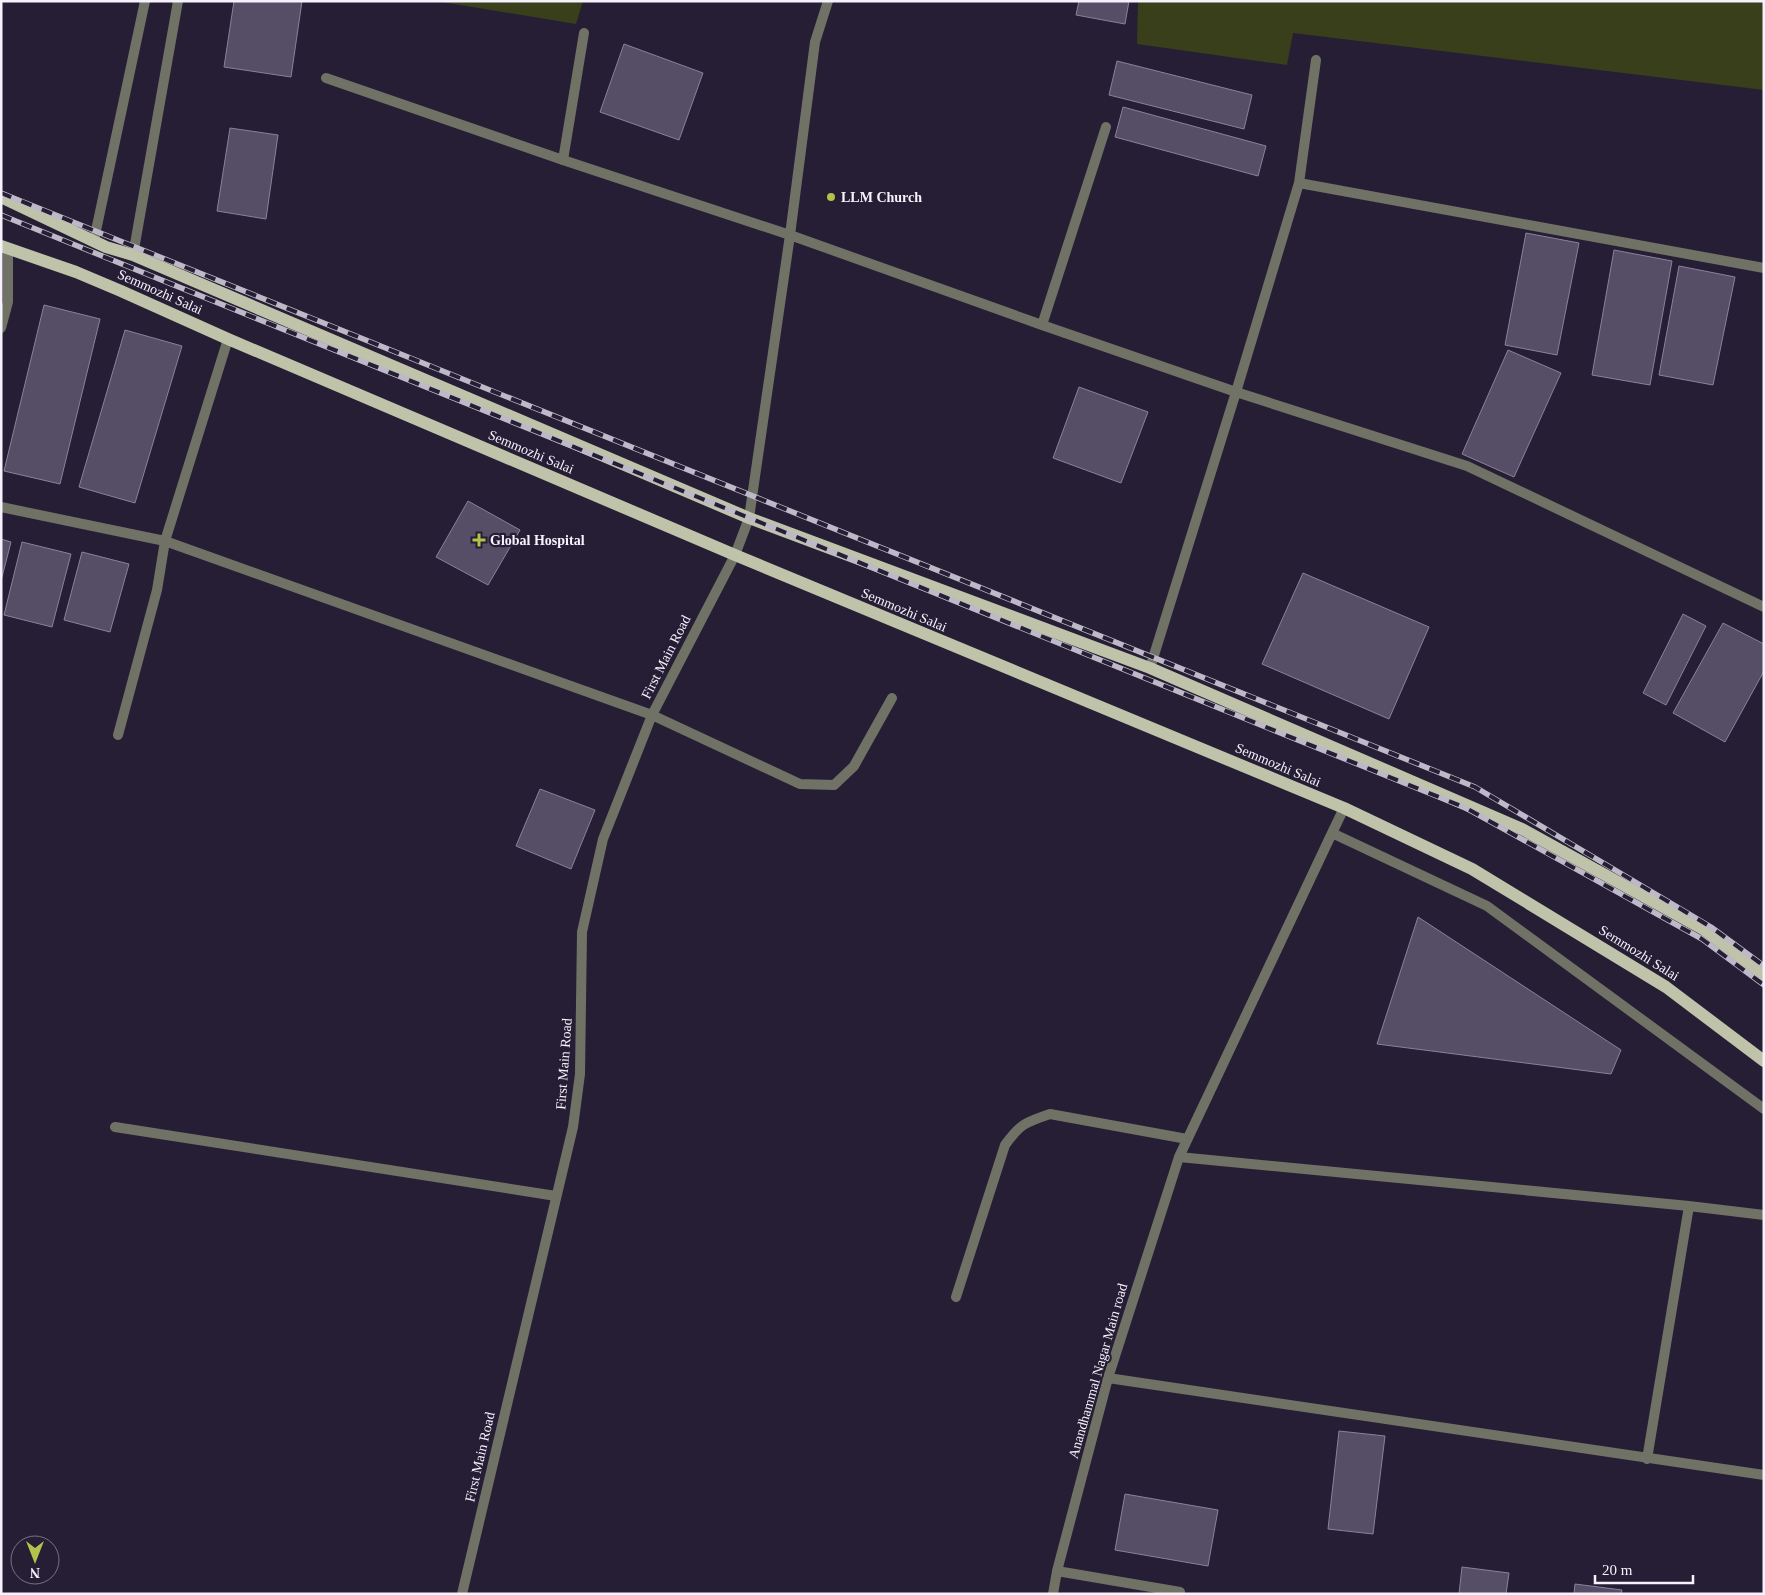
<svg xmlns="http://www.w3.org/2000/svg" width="1765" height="1595" font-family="Georgia,serif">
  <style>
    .green { fill: #393e1b }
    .building { fill: #564e67; stroke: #8a819c }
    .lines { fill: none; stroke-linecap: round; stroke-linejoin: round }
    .service { stroke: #707266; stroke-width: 10 }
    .minor { stroke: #707266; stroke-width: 10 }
    .primary { stroke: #bec3aa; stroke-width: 12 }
    .rail-casing { stroke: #beb9c8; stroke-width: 5.5 }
    .rail { stroke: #261e34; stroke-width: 4; stroke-dasharray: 11; stroke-linecap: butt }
    .poi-dot { fill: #b3c24b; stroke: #261e34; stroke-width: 2 }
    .labels { text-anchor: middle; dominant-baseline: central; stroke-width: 4.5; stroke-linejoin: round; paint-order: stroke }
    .poi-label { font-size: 14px; font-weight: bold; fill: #f5f1fd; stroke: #261e34; text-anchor: start }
    .street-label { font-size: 14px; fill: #f5f1fd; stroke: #261e34 }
  </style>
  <rect width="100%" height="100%" fill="#261e34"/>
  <!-- green -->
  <path class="green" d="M 436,1 L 583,1 L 576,24 Z
    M 1138,1 L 1764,1 L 1764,90 L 1293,33 L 1287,65 L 1137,44 Z"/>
  <!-- building -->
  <path class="building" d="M 234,1 L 302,1 L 291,77 L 224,67 Z
    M 1079,1 L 1129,1 L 1125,24 L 1076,15 Z
    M 624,44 L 703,73 L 679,140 L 600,112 Z
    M 1117,61 L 1252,95 L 1244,129 L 1109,95 Z
    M 1123,107 L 1266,146 L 1258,176 L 1115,137 Z
    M 230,128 L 278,135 L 266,219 L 217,211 Z
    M 1526,233 L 1579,243 L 1557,355 L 1505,345 Z
    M 1614,250 L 1672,261 L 1650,385 L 1592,375 Z
    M 1679,266 L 1735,277 L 1713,385 L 1659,375 Z
    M 44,305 L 100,319 L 60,484 L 4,471 Z
    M 125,330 L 182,346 L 135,503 L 79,487 Z
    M 1508,350 L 1561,373 L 1514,477 L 1462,454 Z
    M 1079,387 L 1148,412 L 1121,483 L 1053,458 Z
    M 468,501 L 520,530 L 488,585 L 436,557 Z
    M 1,539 L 11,542 L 1,581 Z
    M 22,542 L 71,554 L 52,627 L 4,615 Z
    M 82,552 L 129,564 L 110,632 L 64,620 Z
    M 1303,573 L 1429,627 L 1389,719 L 1262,664 Z
    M 1683,614 L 1706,626 L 1666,705 L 1643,693 Z
    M 1723,623 L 1764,644 L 1764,671 L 1725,742 L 1673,713 Z
    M 540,789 L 595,810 L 571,869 L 516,846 Z
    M 1418,917 L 1621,1050 L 1611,1074 L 1377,1044 Z
    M 1339,1431 L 1385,1436 L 1373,1534 L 1328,1529 Z
    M 1125,1494 L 1218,1510 L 1208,1566 L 1115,1550 Z
    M 1462,1567 L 1509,1573 L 1506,1594 L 1459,1594 Z
    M 1575,1584 L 1622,1590 L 1621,1594 L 1574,1594 Z"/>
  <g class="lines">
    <!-- service -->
    <path class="service" d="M 563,160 L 584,33
      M 956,1297 L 1005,1145 C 1020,1124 1026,1122 1050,1114 L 1187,1139"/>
    <!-- minor -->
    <path class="minor" d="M 326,78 L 563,160 L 790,235 L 1042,325 L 1236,392 L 1467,466 L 1764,607
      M 1299,183 L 1764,268
      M 94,240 L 145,1
      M 133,255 L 178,1
      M 1042,325 L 1106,127
      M 1,328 L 8,302 L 8,249
      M 1,507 L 165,541 L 652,715 L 800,784 L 834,785 L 854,766 L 892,698
      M 1150,668 L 1236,392 L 1299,183 L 1316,60
      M 118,735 L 157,590 L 165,541 L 228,339
      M 1332,833 L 1344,808
      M 1764,1109 L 1487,906 L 1332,833 L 1179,1157 L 1689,1206 L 1764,1215
      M 115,1127 L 556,1196
      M 1108,1378 L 1764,1475
      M 1647,1459 L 1689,1206
      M 1057,1571 L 1180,1592
      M 462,1594 L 573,1127 L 580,1074 L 582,932 L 603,839 L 652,715 L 735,555 L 749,518 L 790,235 L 815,42 L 828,1
      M 1053,1594 L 1057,1571 L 1108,1378 L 1179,1157"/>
    <!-- primary -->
    <path class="primary" d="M 1,197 L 106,247 L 133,255 L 749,518 L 1150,668 L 1522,829 L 1703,929 L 1764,975
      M 1,246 L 76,272 L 121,291 L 228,339 L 735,555 L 1344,808 L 1472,869 L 1666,987 L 1764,1061"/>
    <!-- rail casing -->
    <g class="rail-casing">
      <path id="rail" d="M 1,193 L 1475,787 L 1711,927 L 1764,966
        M 1,215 L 1466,808 L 1702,939 L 1764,985"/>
    </g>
    <!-- rail -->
    <use href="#rail" class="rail"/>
  </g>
  <!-- markers -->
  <g class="poi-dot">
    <circle cx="831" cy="197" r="5"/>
    <path d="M476.5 532.5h5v5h5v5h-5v5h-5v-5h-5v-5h5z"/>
  </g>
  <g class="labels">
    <!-- poi labels -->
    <g class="poi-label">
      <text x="841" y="197">LLM Church</text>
      <text x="490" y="540">Global Hospital</text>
    </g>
    <!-- street labels -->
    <g class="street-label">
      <text transform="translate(160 292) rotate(24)">Semmozhi Salai</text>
      <text transform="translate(531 452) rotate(23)">Semmozhi Salai</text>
      <text transform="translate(904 610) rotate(23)">Semmozhi Salai</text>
      <text transform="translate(666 657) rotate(-63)">First Main Road</text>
      <text transform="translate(1278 765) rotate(23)">Semmozhi Salai</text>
      <text transform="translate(1639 953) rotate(32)">Semmozhi Salai</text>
      <text transform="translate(564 1064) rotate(-86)">First Main Road</text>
      <text transform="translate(1098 1371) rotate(-74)">Anandhammal Nagar Main road</text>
      <text transform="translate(480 1457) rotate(-77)">First Main Road</text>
    </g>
  </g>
  <!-- border -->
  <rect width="1765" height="1595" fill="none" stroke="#f5f1fd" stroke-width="5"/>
  <!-- north arrow -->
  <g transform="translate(35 1560) rotate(180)"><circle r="24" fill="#261e34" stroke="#797284"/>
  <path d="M0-4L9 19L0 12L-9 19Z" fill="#b3c24b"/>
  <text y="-8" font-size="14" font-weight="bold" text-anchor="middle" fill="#f5f1fd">N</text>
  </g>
  <!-- scale -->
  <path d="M1595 1575v8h98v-8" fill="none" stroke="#f5f1fd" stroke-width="2.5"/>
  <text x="1602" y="1575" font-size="15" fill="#f5f1fd" stroke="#261e34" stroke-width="4" paint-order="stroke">20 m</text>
</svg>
